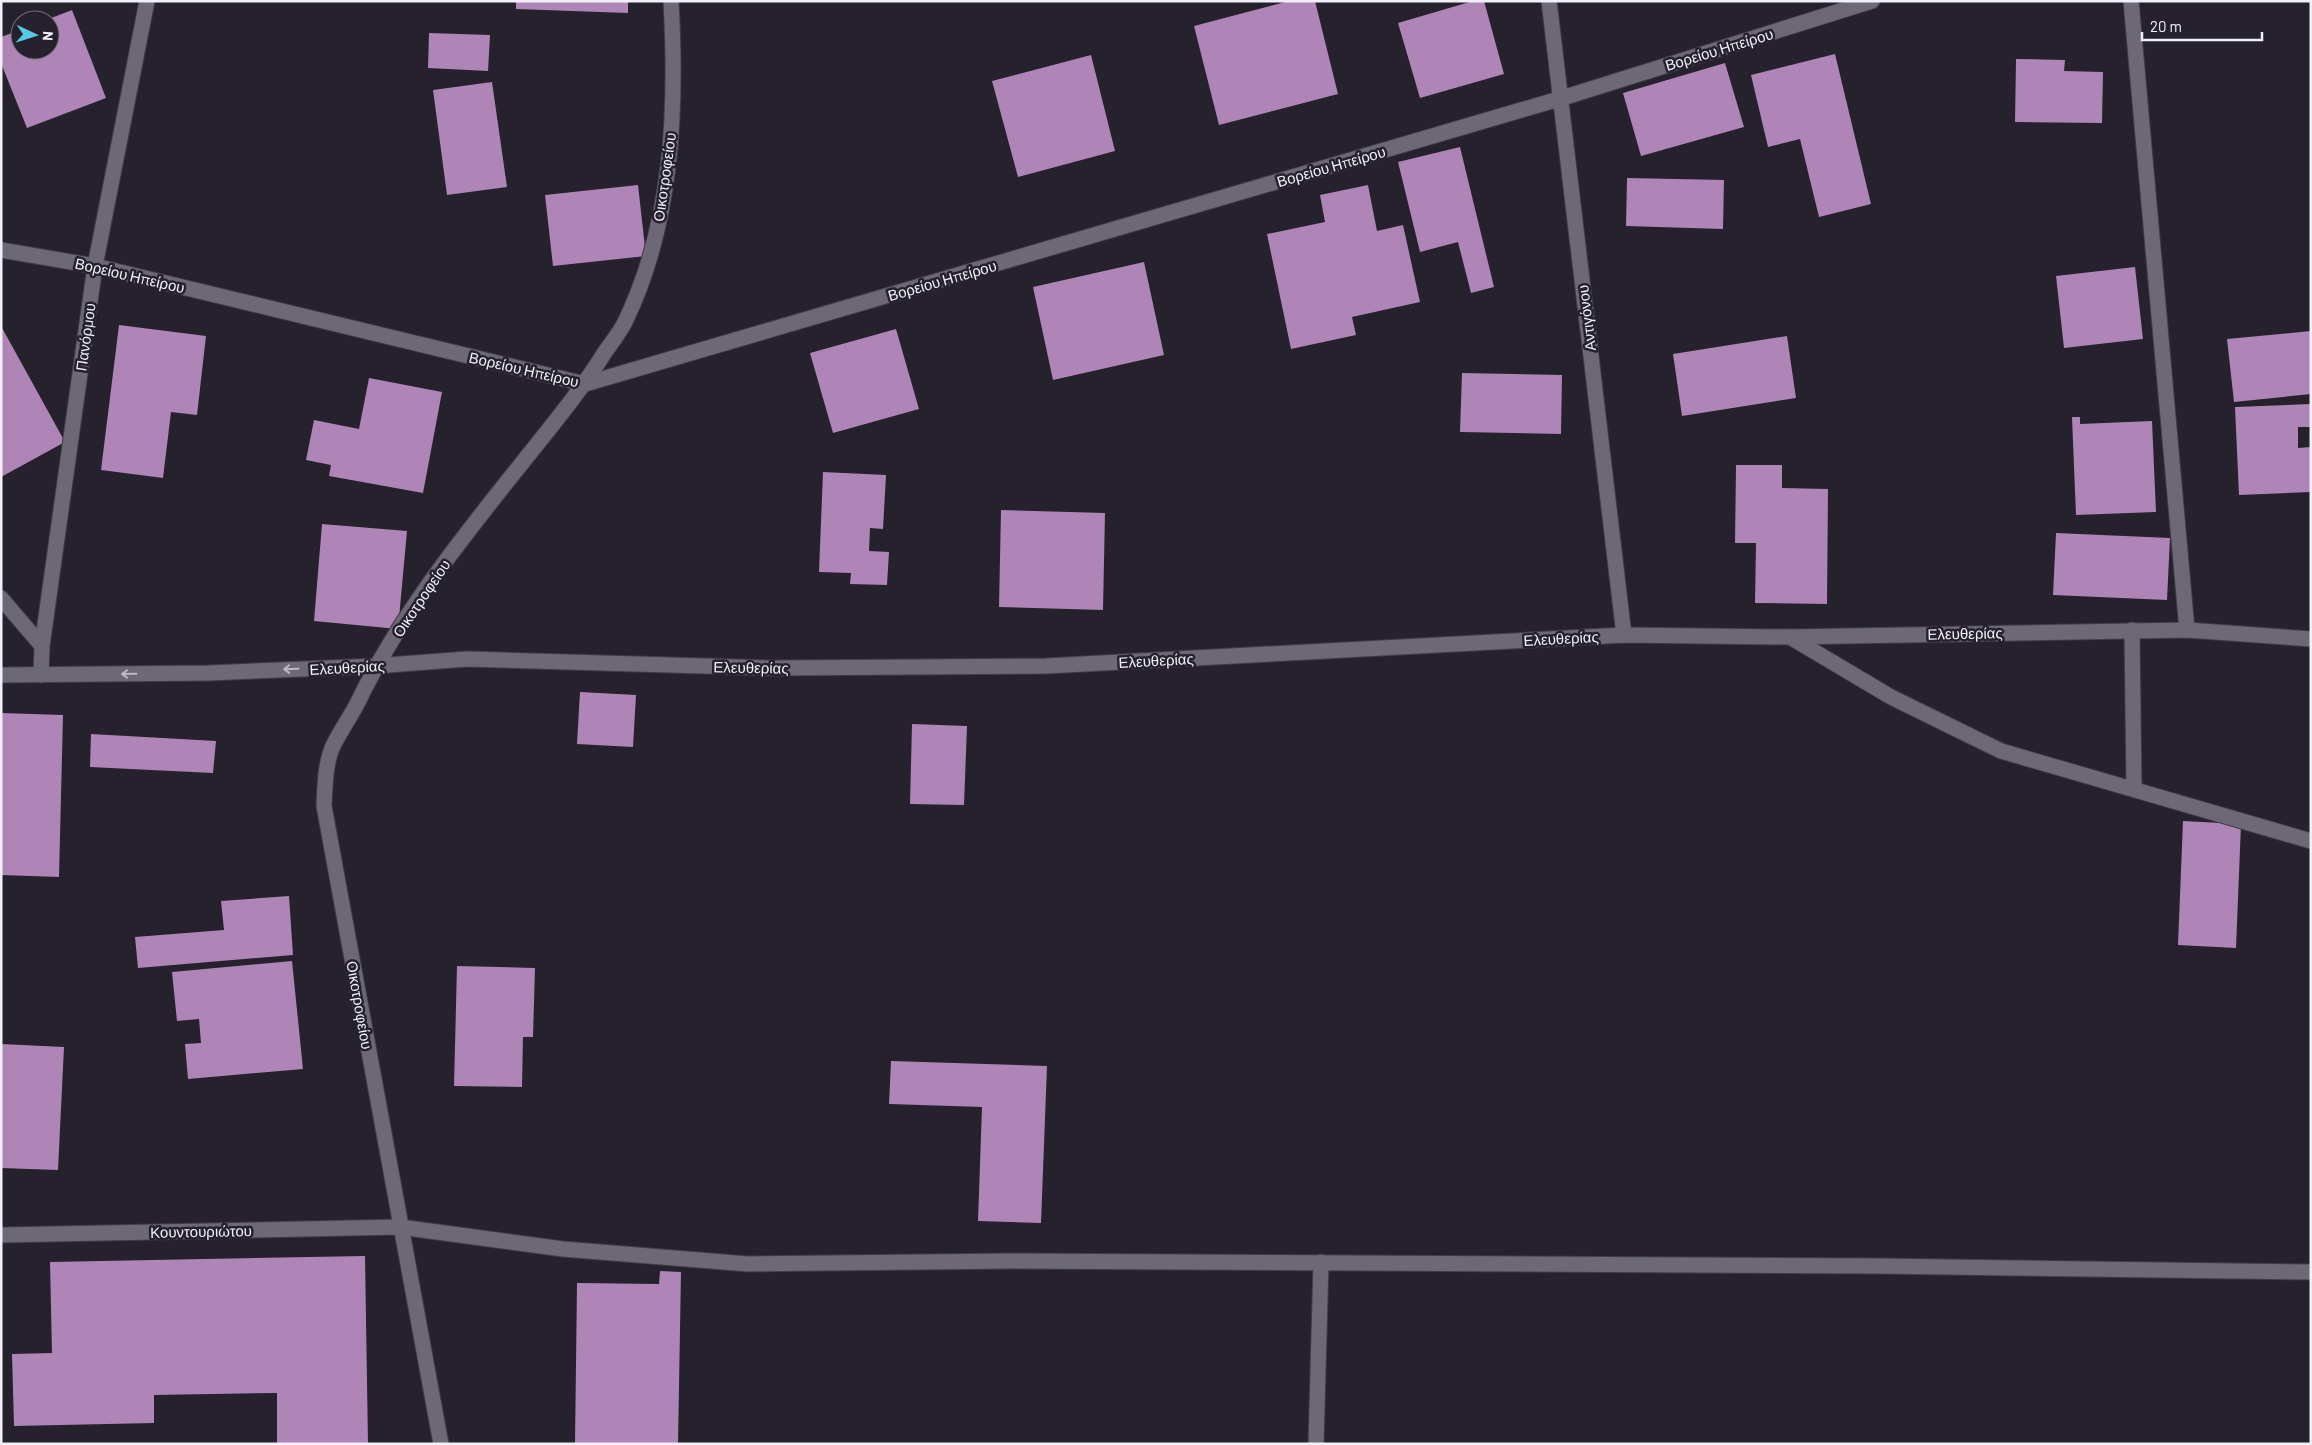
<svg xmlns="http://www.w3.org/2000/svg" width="2312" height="1445" font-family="Barlow,sans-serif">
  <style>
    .building { fill: #af84b6 }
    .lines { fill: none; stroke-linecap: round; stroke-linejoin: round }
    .lane-casing { stroke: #403d47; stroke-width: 17 }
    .street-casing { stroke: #403d47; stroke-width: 17 }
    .secondary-casing { stroke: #403d47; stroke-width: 17 }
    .lane { stroke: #6c6876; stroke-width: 15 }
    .street { stroke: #6c6876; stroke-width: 15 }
    .secondary { stroke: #6c6876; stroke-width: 15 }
    .oneway { stroke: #bcb9c3 }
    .labels { text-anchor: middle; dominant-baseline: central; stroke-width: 5; stroke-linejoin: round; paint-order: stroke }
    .street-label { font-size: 15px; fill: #f1eff7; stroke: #25212d }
  </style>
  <rect width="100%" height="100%" fill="#25212d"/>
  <!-- building -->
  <path class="building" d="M 516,1 L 628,1 L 628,13 L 516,9 Z
    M 1289,1 L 1315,1 L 1338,94 L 1219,125 L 1194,26 Z
    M 1473,1 L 1484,1 L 1504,74 L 1420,98 L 1398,23 Z
    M 72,10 L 106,98 L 27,128 L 1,63 L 1,37 L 20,30 L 20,50 L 50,50 L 50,20 L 46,20 Z
    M 429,33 L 490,35 L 488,71 L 428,68 Z
    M 1835,54 L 1871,204 L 1819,217 L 1800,139 L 1768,147 L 1751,75 Z
    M 1091,55 L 1115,151 L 1018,177 L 992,81 Z
    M 2016,59 L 2065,60 L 2064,71 L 2103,72 L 2102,123 L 2015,122 Z
    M 1725,63 L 1744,127 L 1641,156 L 1623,93 Z
    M 492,82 L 507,187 L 447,195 L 433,90 Z
    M 1460,147 L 1494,287 L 1471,293 L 1458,242 L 1420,252 L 1398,162 Z
    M 1627,178 L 1724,180 L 1723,229 L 1626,226 Z
    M 638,185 L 646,256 L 553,266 L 545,195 Z
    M 1368,185 L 1377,231 L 1403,225 L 1420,302 L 1352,317 L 1356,335 L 1291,349 L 1267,234 L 1325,222 L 1320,195 Z
    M 1144,262 L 1164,355 L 1053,380 L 1033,287 Z
    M 2135,267 L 2143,339 L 2064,348 L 2056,276 Z
    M 119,325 L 206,336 L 197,415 L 171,412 L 163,478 L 101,470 Z
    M 1,326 L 65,442 L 1,477 Z
    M 896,329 L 919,409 L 833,433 L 810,353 Z
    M 2311,331 L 2311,394 L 2234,402 L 2227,339 Z
    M 1787,336 L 1796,398 L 1682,416 L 1673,354 Z
    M 1462,373 L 1562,375 L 1561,434 L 1460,432 Z
    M 369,378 L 442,392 L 423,493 L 329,476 L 331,465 L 306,460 L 314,420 L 359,429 Z
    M 2311,404 L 2311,427 L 2298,427 L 2298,448 L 2311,447 L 2311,492 L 2239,495 L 2235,407 Z
    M 2072,417 L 2080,417 L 2080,424 L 2152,421 L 2156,512 L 2076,515 Z
    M 1736,465 L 1782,465 L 1782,488 L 1828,489 L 1827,604 L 1755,603 L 1756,543 L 1735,543 Z
    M 823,472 L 886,475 L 883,529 L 870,528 L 869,551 L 889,552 L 887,585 L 850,584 L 851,573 L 819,572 Z
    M 1001,510 L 1105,513 L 1103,610 L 999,607 Z
    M 322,524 L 407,531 L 398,629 L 314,621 Z
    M 2056,533 L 2170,538 L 2167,600 L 2053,595 Z
    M 580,692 L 636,695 L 633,747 L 577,744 Z
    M 1,713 L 63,715 L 59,877 L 1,875 Z
    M 912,724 L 967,726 L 964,805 L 910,804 Z
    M 91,734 L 216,741 L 213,773 L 90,767 Z
    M 2183,821 L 2241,824 L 2236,948 L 2178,945 Z
    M 289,896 L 293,955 L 138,968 L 135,937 L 224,930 L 221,901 Z
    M 292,961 L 303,1069 L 188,1079 L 185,1044 L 201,1043 L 199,1019 L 177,1021 L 172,972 Z
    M 457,966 L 535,968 L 533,1037 L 523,1037 L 522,1087 L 454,1086 Z
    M 1,1044 L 64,1047 L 58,1170 L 1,1168 Z
    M 891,1061 L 1047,1066 L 1041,1223 L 978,1221 L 982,1107 L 889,1104 Z
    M 365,1256 L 368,1444 L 277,1444 L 277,1393 L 154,1395 L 154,1423 L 14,1426 L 12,1354 L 52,1353 L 50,1262 Z
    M 660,1271 L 681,1272 L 678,1444 L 575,1444 L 577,1283 L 659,1284 Z"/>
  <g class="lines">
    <!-- lane casing -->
    <g class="lane-casing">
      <path id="lane" d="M 1316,1444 L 1321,1262"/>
    </g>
    <!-- street casing -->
    <g class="street-casing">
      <path id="street" d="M 1549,1 L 1624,635
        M 2131,1 L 2187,630
        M 1,250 L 95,266 L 585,384 L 1559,99 L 1872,1
        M 1,598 L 42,646
        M 2132,630 L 2134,789
        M 1790,637 L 1891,697 L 2001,751 L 2311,841
        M 41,675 L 42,646 L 95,266 L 147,1
        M 1,1235 L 400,1227 L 563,1249 L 748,1264 L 1010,1261 L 1878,1266 L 2311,1272"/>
    </g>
    <!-- secondary casing -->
    <g class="secondary-casing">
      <path id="secondary" d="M 1,675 L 208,673 L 375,666 L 467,659 L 774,668 L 1046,666 L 1624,635 L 1790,637 L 2187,630 L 2311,639
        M 441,1444 L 324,806 C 325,787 325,766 332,748 C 339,733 349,719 357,704 C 399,616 465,534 526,458 C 554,423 582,389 605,352 C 612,342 620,332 625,322 C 673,223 677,109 671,1"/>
    </g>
    <!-- lane -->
    <use href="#lane" class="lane"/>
    <!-- street -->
    <use href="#street" class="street"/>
    <!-- secondary -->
    <use href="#secondary" class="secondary"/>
  </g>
  <!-- one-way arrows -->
  <defs><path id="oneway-shaft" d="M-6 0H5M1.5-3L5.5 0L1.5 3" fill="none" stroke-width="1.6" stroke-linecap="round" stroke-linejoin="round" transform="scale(1.25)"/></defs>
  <g class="oneway">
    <use href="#oneway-shaft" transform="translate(291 669) rotate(178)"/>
    <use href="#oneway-shaft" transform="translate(129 674) rotate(179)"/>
  </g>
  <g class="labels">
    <!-- street labels -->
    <g class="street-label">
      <text transform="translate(1719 49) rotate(-17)">Βορείου Ηπείρου</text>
      <text transform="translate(1331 166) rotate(-16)">Βορείου Ηπείρου</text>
      <text transform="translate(664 177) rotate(-82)">Οικοτροφείου</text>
      <text transform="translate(130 275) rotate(13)">Βορείου Ηπείρου</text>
      <text transform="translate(942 280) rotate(-16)">Βορείου Ηπείρου</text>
      <text transform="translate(1586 318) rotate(-97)">Αντιγόνου</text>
      <text transform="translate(85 337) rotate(-82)">Πανόρμου</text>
      <text transform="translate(524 369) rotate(13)">Βορείου Ηπείρου</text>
      <text transform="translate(421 598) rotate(-56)">Οικοτροφείου</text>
      <text transform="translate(1965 633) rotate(-1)">Ελευθερίας</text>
      <text transform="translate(1561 638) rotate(-3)">Ελευθερίας</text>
      <text transform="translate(1156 660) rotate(-3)">Ελευθερίας</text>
      <text transform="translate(347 667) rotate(-3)">Ελευθερίας</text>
      <text transform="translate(751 667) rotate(1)">Ελευθερίας</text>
      <text transform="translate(360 1005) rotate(80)">Οικοτροφείου</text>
      <text transform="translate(201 1231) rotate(-1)">Κουντουριώτου</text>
    </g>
  </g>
  <!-- border -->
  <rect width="2312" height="1445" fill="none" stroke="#f1eff7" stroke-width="5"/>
  <!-- north arrow -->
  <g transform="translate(35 35) rotate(94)"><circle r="24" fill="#25212d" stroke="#77737e"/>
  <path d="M0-4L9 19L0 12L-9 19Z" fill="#58c9e3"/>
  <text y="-8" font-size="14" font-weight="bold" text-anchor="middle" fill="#f1eff7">N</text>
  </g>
  <!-- scale -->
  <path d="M2142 32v8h120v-8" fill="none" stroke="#f1eff7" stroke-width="2.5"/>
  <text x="2150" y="32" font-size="15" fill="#f1eff7" stroke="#25212d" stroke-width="4" paint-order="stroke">20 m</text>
</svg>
